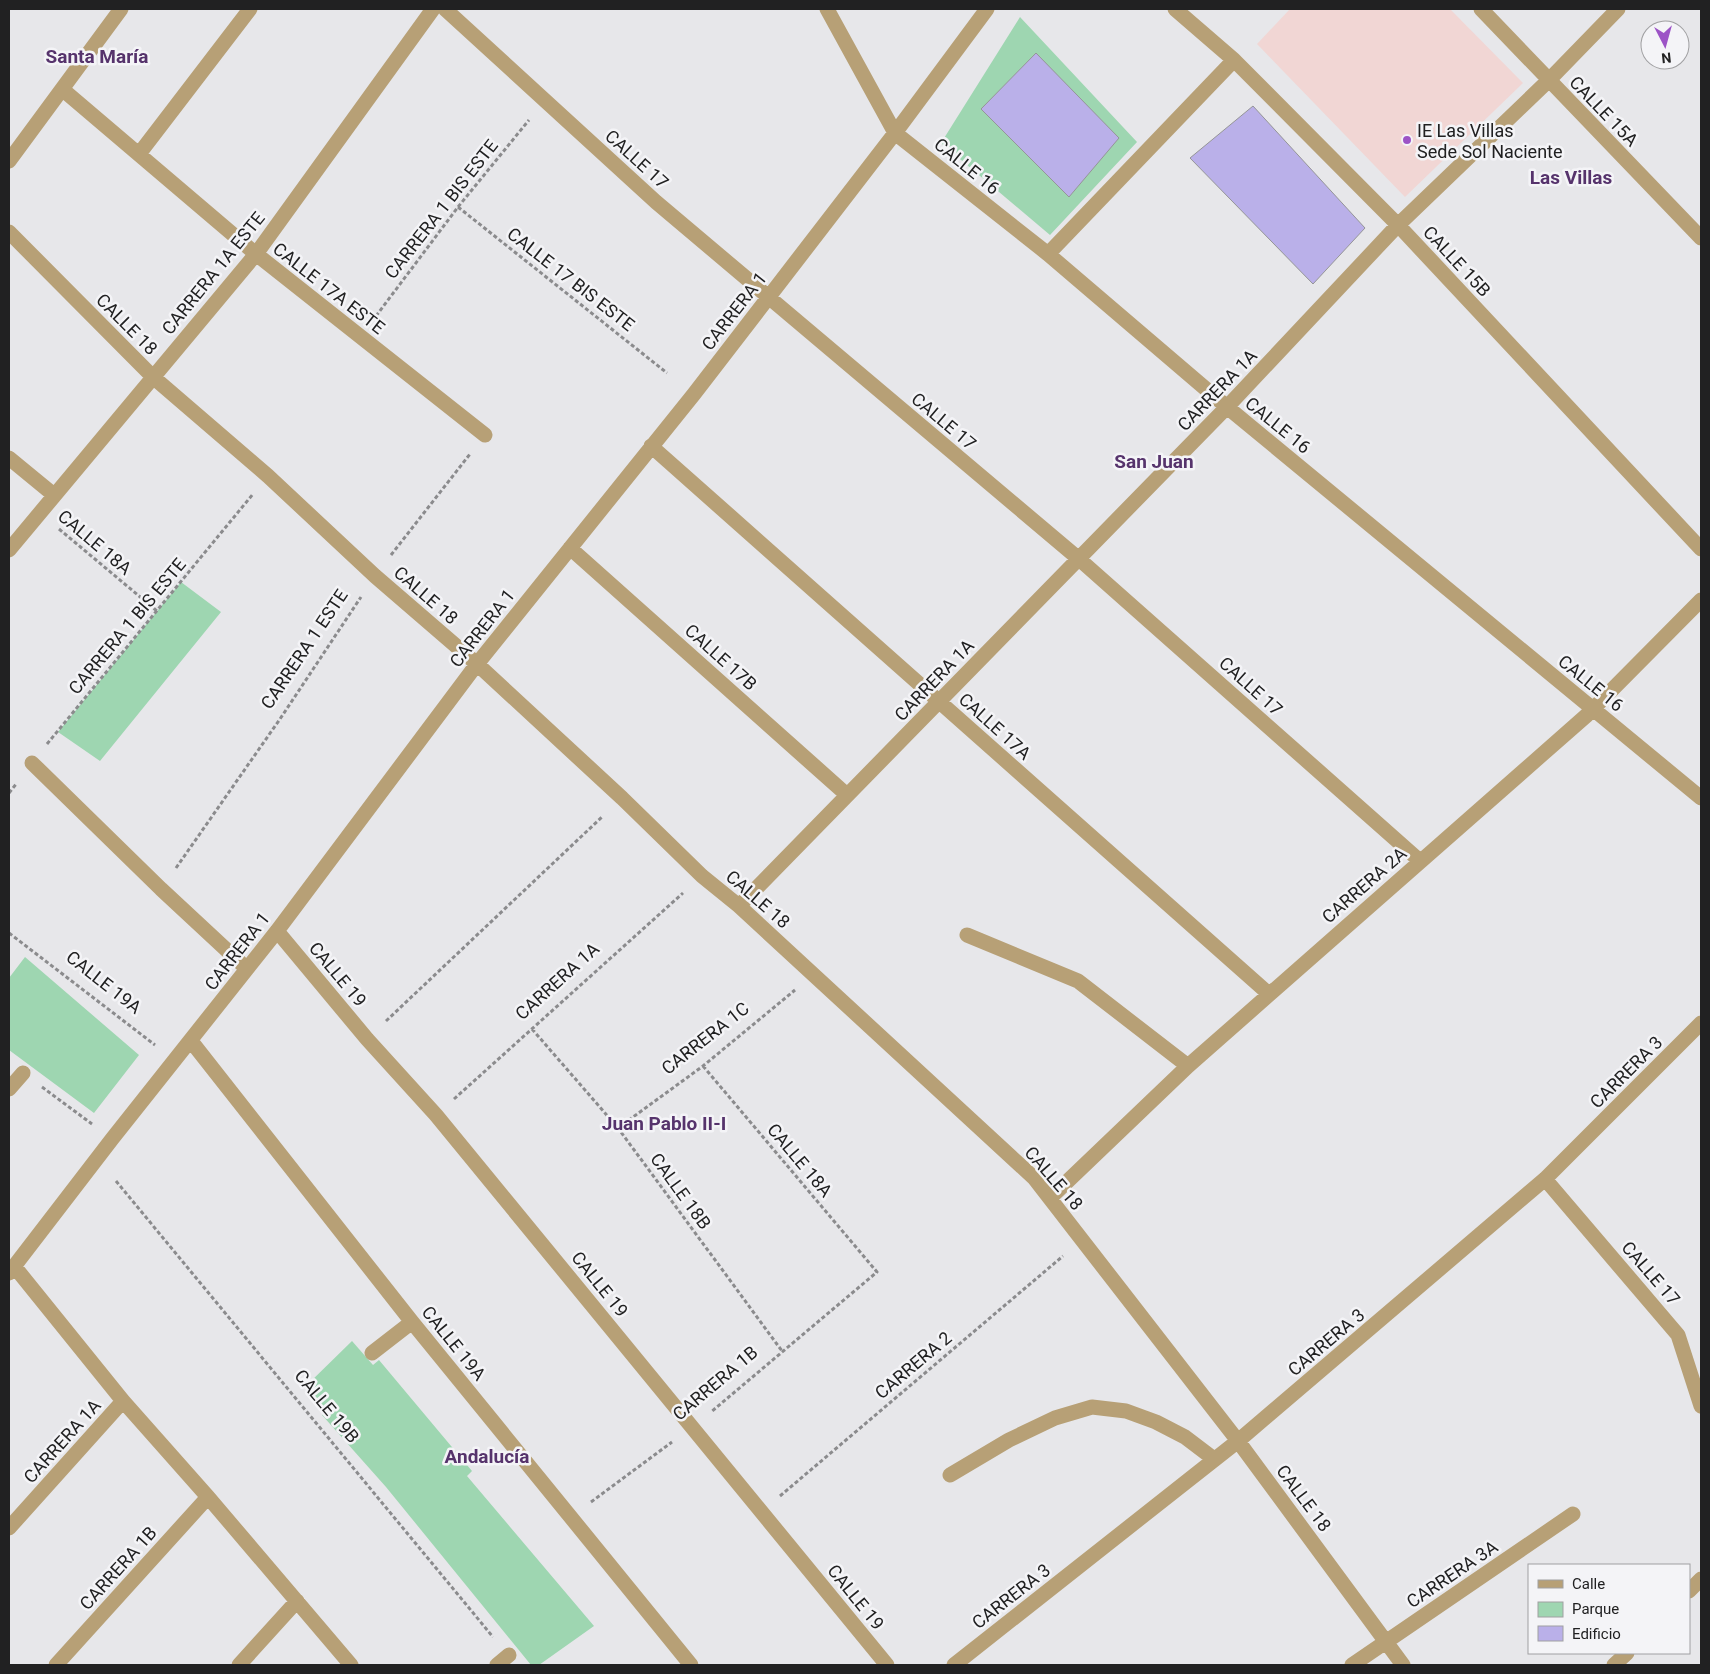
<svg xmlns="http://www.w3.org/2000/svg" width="1710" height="1674" font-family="Roboto,sans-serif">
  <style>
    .education { fill: #f1d6d4 }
    .green { fill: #9ed6b1 }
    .building { fill: #bab0e9; stroke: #959597 }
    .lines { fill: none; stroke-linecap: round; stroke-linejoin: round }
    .path { stroke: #8b8b8d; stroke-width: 3; stroke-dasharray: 4 2.5; stroke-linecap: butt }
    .minor { stroke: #b7a076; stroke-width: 15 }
    .poi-dot { fill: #9c53c6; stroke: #f4f4f7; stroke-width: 2 }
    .labels { text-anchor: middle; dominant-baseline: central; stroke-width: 5; stroke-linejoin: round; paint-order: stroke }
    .street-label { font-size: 18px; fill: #212122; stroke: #f4f4f7 }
    .poi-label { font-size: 18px; fill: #212122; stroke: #f4f4f7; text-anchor: start }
    .neighbourhood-label { font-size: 19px; font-weight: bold; fill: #56336c; stroke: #f4f4f7 }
  </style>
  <rect width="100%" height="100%" fill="#e7e7ea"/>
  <!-- education -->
  <path class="education" d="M 1290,9 L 1450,9 L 1523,83 L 1405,197 L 1257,44 Z"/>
  <!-- green -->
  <path class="green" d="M 1020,17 L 1137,142 L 1050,235 L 941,143 Z
    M 181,582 L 221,612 L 100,761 L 58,732 Z
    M 25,957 L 139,1055 L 94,1113 L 9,1050 L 9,978 Z
    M 352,1341 L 373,1365 L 379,1360 L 472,1471 L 467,1476 L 594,1626 L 539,1665 L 531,1665 L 386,1487 L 322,1415 L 325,1412 L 305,1387 Z"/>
  <!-- building -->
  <path class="building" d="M 1036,53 L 1119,138 L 1069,197 L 981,109 Z
    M 1253,106 L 1365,228 L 1313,284 L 1190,158 Z"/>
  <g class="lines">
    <!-- path -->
    <path class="path" d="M 458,207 L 667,373
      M 376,316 L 458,207 L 529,120
      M 59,529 L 157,611
      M 391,555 L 470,454
      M 47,744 L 253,494
      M 9,793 L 17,783
      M 176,868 L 280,719 L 361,597
      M 9,933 L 155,1045
      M 386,1021 L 603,816
      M 532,1029 L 618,1128 L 782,1351
      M 703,1066 L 877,1272 L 711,1412
      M 42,1087 L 92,1124
      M 454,1099 L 683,893
      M 618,1128 L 703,1066 L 795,990
      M 116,1181 L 493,1637
      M 780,1496 L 1063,1256
      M 591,1502 L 672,1442"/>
    <!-- minor -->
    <path class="minor" d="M 445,9 L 656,202 L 1079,559 L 1420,861
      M 827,9 L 895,133 L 1048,254 L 1227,407 L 1701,798
      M 1175,9 L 1234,60 L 1398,225 L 1701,549
      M 1481,9 L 1701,238
      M 62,89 L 256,254 L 485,435
      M 139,154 L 250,9
      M 9,161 L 121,9
      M 9,232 L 153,377 L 268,476 L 375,576 L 477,664 L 622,798 L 702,876 L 739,906 L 1034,1178 L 1238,1441 L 1403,1665
      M 1048,254 L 1234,60
      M 651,446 L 1269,994
      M 9,458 L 54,495
      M 570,548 L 847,795
      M 9,550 L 256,254 L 433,9
      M 32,763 L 161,889 L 246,968
      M 739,906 L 1227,407 L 1398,225 L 1549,80 L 1618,9
      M 277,931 L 367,1039 L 436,1115 L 887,1665
      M 967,935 L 1078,981 L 1188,1066
      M 191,1041 L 412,1322 L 691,1665
      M 9,1089 L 23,1073
      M 1545,1179 L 1678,1335 L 1701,1406
      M 1050,1198 L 1188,1066 L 1587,715 L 1701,600
      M 14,1266 L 123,1401 L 208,1497 L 351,1665
      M 9,1273 L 112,1139 L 277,931 L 477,664 L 694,394 L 895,133 L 987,9
      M 372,1353 L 412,1322
      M 950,1475 L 1009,1440 L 1055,1418 L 1092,1407 L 1126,1411 L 1156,1422 L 1185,1437 L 1214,1459
      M 9,1528 L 123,1401
      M 1689,1591 L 1701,1579
      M 56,1665 L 208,1497
      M 239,1665 L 297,1601
      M 497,1665 L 509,1655
      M 954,1665 L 1238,1441 L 1545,1179 L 1701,1023
      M 1352,1665 L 1573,1514
      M 1614,1665 L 1627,1653"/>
  </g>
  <!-- markers -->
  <circle class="poi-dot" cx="1407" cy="140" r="5"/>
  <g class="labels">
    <!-- street labels -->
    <g class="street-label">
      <text transform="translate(1604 111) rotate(46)">CALLE 15A</text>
      <text transform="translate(637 159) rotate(42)">CALLE 17</text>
      <text transform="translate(967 166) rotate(39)">CALLE 16</text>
      <text transform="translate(441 209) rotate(-52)">CARRERA 1 BIS ESTE</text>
      <text transform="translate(1457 261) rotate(47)">CALLE 15B</text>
      <text transform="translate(213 273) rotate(-51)">CARRERA 1A ESTE</text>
      <text transform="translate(571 279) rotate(38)">CALLE 17 BIS ESTE</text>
      <text transform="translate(329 288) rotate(38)">CALLE 17A ESTE</text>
      <text transform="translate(734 311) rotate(-52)">CARRERA 1</text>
      <text transform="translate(127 324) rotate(45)">CALLE 18</text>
      <text transform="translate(1217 390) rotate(-46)">CARRERA 1A</text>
      <text transform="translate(944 421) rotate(40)">CALLE 17</text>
      <text transform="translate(1278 425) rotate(39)">CALLE 16</text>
      <text transform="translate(95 542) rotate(40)">CALLE 18A</text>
      <text transform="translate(426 595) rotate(41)">CALLE 18</text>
      <text transform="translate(127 626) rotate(-50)">CARRERA 1 BIS ESTE</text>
      <text transform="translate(482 628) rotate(-52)">CARRERA 1</text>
      <text transform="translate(304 649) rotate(-56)">CARRERA 1 ESTE</text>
      <text transform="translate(721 657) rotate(42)">CALLE 17B</text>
      <text transform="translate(934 680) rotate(-46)">CARRERA 1A</text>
      <text transform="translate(1591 683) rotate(39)">CALLE 16</text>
      <text transform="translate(1251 686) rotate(42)">CALLE 17</text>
      <text transform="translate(995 726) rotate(42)">CALLE 17A</text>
      <text transform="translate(1364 885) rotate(-41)">CARRERA 2A</text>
      <text transform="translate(758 899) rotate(41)">CALLE 18</text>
      <text transform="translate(237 951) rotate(-52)">CARRERA 1</text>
      <text transform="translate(338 974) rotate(50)">CALLE 19</text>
      <text transform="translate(557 981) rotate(-42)">CARRERA 1A</text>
      <text transform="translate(104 982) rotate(38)">CALLE 19A</text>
      <text transform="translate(705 1038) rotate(-38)">CARRERA 1C</text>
      <text transform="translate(1626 1072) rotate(-45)">CARRERA 3</text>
      <text transform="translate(800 1160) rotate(50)">CALLE 18A</text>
      <text transform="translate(1054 1178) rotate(49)">CALLE 18</text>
      <text transform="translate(681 1191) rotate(54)">CALLE 18B</text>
      <text transform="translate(1651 1273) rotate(49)">CALLE 17</text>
      <text transform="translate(600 1284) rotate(51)">CALLE 19</text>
      <text transform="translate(1326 1342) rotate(-40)">CARRERA 3</text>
      <text transform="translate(454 1343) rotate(51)">CALLE 19A</text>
      <text transform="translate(913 1365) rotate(-40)">CARRERA 2</text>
      <text transform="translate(715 1383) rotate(-40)">CARRERA 1B</text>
      <text transform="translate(327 1406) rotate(50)">CALLE 19B</text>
      <text transform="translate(62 1441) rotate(-48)">CARRERA 1A</text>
      <text transform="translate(1304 1498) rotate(53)">CALLE 18</text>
      <text transform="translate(118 1568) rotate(-48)">CARRERA 1B</text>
      <text transform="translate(1452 1574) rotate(-34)">CARRERA 3A</text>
      <text transform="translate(1011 1596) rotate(-38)">CARRERA 3</text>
      <text transform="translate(856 1597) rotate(51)">CALLE 19</text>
    </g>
    <!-- poi labels -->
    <g class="poi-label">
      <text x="1417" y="130">IE Las Villas<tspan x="1417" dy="21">Sede Sol Naciente</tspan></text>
    </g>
    <!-- neighbourhood labels -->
    <g class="neighbourhood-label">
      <text x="97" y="56">Santa María</text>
      <text x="1571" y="177">Las Villas</text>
      <text x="1154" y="461">San Juan</text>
      <text x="664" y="1123">Juan Pablo II-I</text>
      <text x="487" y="1456">Andalucía</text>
    </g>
  </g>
  <!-- border -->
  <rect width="1710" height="1674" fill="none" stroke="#212122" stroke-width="20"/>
  <!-- legend -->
  <rect x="1528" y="1564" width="162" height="90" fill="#f4f4f7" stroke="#a0a0a2"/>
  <rect x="1538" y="1580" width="25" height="8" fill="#b7a076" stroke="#a0a0a2"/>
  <text x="1572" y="1589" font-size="15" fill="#212122">Calle</text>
  <rect x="1538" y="1602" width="25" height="15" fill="#9ed6b1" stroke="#a0a0a2"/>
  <text x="1572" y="1614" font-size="15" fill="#212122">Parque</text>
  <rect x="1538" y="1626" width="25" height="15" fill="#bab0e9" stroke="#a0a0a2"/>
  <text x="1572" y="1639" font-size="15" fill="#212122">Edificio</text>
  <!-- north arrow -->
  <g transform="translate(1665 45) rotate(174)"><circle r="24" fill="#f4f4f7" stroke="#a0a0a2"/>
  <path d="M0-4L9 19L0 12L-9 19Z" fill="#9c53c6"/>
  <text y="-8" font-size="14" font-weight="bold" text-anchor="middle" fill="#212122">N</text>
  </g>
</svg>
